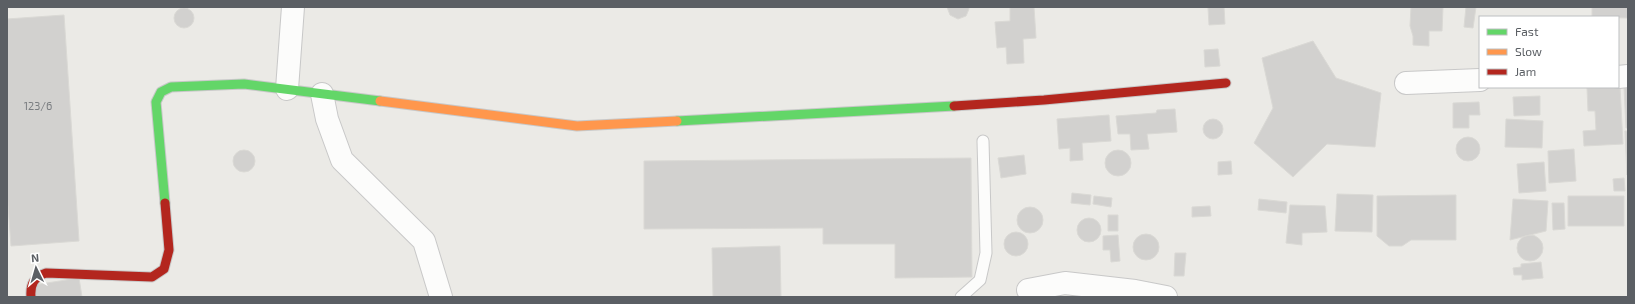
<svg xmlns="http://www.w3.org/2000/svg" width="1635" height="304" font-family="'Exo 2',sans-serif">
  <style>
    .building { fill: #d2d1cf; stroke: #dad9d5 }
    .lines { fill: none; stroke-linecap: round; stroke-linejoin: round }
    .lane-casing { stroke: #c8c8c8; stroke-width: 13 }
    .street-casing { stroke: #c8c8c8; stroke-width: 24 }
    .fast-casing { stroke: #c8c8c8; stroke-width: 11 }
    .slow-casing { stroke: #c8c8c8; stroke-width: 11 }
    .jam-casing { stroke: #c8c8c8; stroke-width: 11 }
    .lane { stroke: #fcfcfb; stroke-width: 11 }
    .street { stroke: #fcfcfb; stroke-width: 22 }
    .fast { stroke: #63d668; stroke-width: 9 }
    .slow { stroke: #ff974d; stroke-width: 9 }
    .jam { stroke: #b3261e; stroke-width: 9 }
    .labels { text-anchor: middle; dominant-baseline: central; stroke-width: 4; stroke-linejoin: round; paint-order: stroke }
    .number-label { font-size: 11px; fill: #7a7d80 }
  </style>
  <rect width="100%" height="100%" fill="#ebeae6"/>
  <!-- building -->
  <path class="building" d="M 947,7 L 969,7 L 969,9 L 966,16 L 958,19 L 950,15 Z
    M 1010,7 L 1034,7 L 1036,38 L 1023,39 L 1024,63 L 1007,64 L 1006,47 L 997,48 L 995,22 L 1010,21 Z
    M 1208,7 L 1224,7 L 1225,24 L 1209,25 Z
    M 1411,7 L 1443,7 L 1442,31 L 1429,31 L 1429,46 L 1413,45 L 1413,36 L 1410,26 Z
    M 1466,7 L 1476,7 L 1473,28 L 1464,27 Z
    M 1592,7 L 1628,7 L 1628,18 L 1592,17 Z
    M174 18a10 10 0 1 1 20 0a10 10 0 1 1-20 0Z
    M 64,15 L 79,241 L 11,246 L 7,191 L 7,19 Z
    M 1313,41 L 1336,78 L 1381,93 L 1375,147 L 1327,144 L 1293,177 L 1254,143 L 1273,108 L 1262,58 Z
    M 1218,49 L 1220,66 L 1205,67 L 1204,50 Z
    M 1628,86 L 1628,128 L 1626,128 L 1624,87 Z
    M 1620,87 L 1623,144 L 1584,146 L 1583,131 L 1596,130 L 1595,111 L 1588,111 L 1587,88 Z
    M 1540,96 L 1540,115 L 1514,116 L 1513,97 Z
    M 1479,102 L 1480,115 L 1469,115 L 1469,128 L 1453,128 L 1453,103 Z
    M 1175,109 L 1177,132 L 1147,134 L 1149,149 L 1131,150 L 1130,134 L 1118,134 L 1116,116 L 1156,113 L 1157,110 Z
    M 1109,115 L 1111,141 L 1082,143 L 1083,160 L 1070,161 L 1070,148 L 1059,149 L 1057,119 Z
    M1203 129a10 10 0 1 1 20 0a10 10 0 1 1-20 0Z
    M 1506,119 L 1543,121 L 1542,148 L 1505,147 Z
    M 1625,131 L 1628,131 L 1627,175 Z
    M1456 149a12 12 0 1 1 24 0a12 12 0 1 1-24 0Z
    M 1574,149 L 1576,181 L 1549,183 L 1548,151 Z
    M233 161a11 11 0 1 1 22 0a11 11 0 1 1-22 0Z
    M1105 163a13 13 0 1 1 26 0a13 13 0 1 1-26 0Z
    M 1024,155 L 1026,174 L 1001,178 L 998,158 Z
    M 971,158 L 972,277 L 895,278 L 895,244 L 823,244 L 823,228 L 644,229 L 644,161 Z
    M 1231,161 L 1232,174 L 1218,175 L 1218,162 Z
    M 1544,162 L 1546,191 L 1519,193 L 1517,164 Z
    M 1624,178 L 1625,191 L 1614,191 L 1613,179 Z
    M 1072,193 L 1091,195 L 1090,205 L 1071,203 Z
    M 1337,194 L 1373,195 L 1372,232 L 1335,231 Z
    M 1456,195 L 1456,240 L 1411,240 L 1402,246 L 1389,246 L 1377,236 L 1377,196 Z
    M 1094,196 L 1112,198 L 1111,207 L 1093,204 Z
    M 1568,196 L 1624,196 L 1624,226 L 1568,226 Z
    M 1259,199 L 1287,202 L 1286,213 L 1258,210 Z
    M 1513,199 L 1548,201 L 1546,231 L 1510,240 Z
    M 1552,203 L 1564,203 L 1565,229 L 1553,230 Z
    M 1290,205 L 1325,206 L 1327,232 L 1302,233 L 1302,245 L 1286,243 Z
    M 1210,206 L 1211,216 L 1192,217 L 1192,207 Z
    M1017 220a13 13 0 1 1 26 0a13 13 0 1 1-26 0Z
    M 1108,215 L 1118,215 L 1118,231 L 1108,231 Z
    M1077 230a12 12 0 1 1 24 0a12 12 0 1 1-24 0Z
    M1004 244a12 12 0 1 1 24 0a12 12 0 1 1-24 0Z
    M1133 247a13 13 0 1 1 26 0a13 13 0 1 1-26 0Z
    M 1118,235 L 1120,261 L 1111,262 L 1110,250 L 1103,250 L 1103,236 Z
    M1517 248a13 13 0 1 1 26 0a13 13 0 1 1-26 0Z
    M 780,246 L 781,297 L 713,297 L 712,248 Z
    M 1175,253 L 1186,253 L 1184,276 L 1174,276 Z
    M 1541,262 L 1543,278 L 1522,280 L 1522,275 L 1514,275 L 1513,268 L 1521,267 L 1521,264 Z
    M 79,278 L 82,297 L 36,297 L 34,285 Z"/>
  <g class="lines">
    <!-- lane casing -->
    <g class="lane-casing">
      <path id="lane" d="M 961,297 L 980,280 L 986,253 L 983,141"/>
    </g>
    <!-- street casing -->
    <g class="street-casing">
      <path id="street" d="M 1618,77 L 1628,76
        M 1406,83 L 1480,80
        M 287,89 L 293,7
        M 322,94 L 327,119 L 342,160 L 424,241 L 441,297
        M 1028,290 L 1065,283 L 1135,291 L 1166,297"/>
    </g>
    <!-- fast casing -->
    <g class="fast-casing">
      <path id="fast" d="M 677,121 L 954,106
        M 165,203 L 156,102 L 161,92 L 171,87 L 244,84 L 380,101"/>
    </g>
    <!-- slow casing -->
    <g class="slow-casing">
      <path id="slow" d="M 380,101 L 577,126 L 677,121"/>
    </g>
    <!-- jam casing -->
    <g class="jam-casing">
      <path id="jam" d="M 954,106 L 1044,100 L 1226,83
        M 31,297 C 30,284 34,277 46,273 L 152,277 L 164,269 L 169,250 L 165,203"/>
    </g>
    <!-- lane -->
    <use href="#lane" class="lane"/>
    <!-- street -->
    <use href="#street" class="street"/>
    <!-- fast -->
    <use href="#fast" class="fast"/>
    <!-- slow -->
    <use href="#slow" class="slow"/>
    <!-- jam -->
    <use href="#jam" class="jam"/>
  </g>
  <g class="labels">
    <!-- number labels -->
    <g class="number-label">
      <text x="38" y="105">123/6</text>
    </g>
  </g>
  <!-- border -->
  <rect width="1635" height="304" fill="none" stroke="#5b5f64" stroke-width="16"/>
  <!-- legend -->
  <rect x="1479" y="16" width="140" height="72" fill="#ffffff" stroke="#bdbfc1"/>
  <rect x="1487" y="29" width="20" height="6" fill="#63d668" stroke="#bdbfc1"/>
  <text x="1515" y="36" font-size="12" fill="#5b5f64">Fast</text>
  <rect x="1487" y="49" width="20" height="6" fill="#ff974d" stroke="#bdbfc1"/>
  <text x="1515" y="56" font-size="12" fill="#5b5f64">Slow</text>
  <rect x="1487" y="69" width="20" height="6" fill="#b3261e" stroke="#bdbfc1"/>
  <text x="1515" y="76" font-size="12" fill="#5b5f64">Jam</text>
  <!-- north arrow -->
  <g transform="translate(36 268) rotate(355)" stroke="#ffffff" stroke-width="3" paint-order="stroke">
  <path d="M0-3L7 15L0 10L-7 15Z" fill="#5b5f64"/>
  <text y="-6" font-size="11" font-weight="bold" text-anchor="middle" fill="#5b5f64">N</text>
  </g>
</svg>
